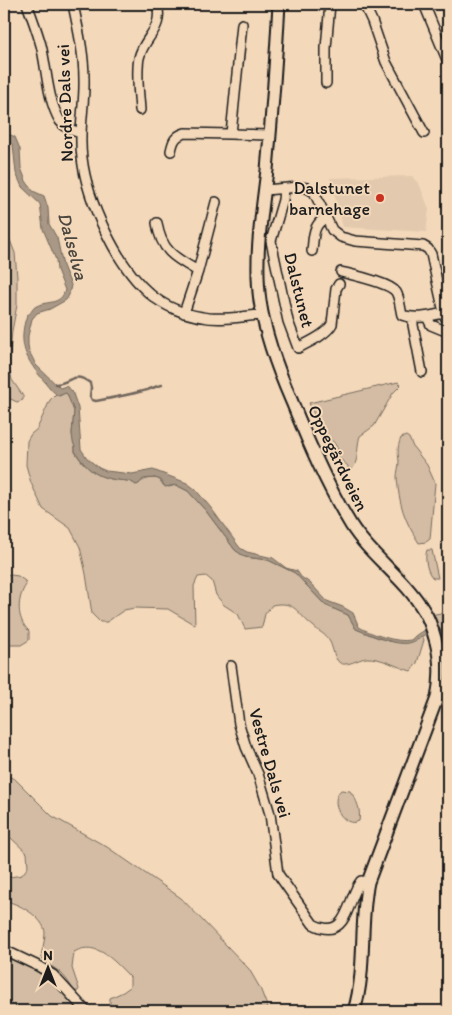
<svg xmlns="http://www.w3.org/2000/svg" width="452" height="1015" font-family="Itim,sans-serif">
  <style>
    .built { fill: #e3caae }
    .green { fill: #d3bca3; stroke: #786c60 }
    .water { fill: #a99885; stroke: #71665b }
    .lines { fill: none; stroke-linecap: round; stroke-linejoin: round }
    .stream { stroke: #71665b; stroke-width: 2.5 }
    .street-casing { stroke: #1c1c1c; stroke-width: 12 }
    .secondary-casing { stroke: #1c1c1c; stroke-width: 15 }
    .street { stroke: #f3d8ba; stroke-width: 9 }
    .secondary { stroke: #f3d8ba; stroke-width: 11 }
    .poi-dot { fill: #c8321e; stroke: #f3d8ba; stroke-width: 2 }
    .labels { text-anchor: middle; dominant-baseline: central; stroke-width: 4; stroke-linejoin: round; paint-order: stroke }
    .street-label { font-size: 18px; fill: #1c1c1c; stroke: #f3d8ba }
    .poi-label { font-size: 18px; fill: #1c1c1c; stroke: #f3d8ba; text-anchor: end }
    .water-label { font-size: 19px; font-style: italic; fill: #4d4741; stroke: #f3d8ba }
  </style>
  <rect width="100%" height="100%" fill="#f3d8ba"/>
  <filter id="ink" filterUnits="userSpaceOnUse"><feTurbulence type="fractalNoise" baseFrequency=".02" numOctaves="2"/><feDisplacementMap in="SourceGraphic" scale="10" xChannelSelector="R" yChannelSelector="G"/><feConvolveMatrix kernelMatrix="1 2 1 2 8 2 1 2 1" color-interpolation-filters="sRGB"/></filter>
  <g filter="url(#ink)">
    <!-- built -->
    <path class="built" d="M 412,176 L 420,186 L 429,209 L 426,232 L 343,227 L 330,178 Z"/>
    <!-- green -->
    <path class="green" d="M 4,225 L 15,253 L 17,277 L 17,305 L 12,331 L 9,366 L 12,380 L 23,396 L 23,400 L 17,402 L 4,396 Z
      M 398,382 L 401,385 L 393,393 L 374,426 L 360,436 C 356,447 360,467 348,471 L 348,466 L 339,458 C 337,438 329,442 321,428 C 316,421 313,411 309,403 Z
      M 64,393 L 67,393 L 74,411 L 72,434 L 75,447 L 75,452 C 86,469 96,477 117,480 C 125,481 130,480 136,485 C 144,479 150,477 159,479 L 163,485 L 169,487 L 176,485 L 188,491 L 206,511 L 235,550 L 245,557 L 268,560 L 295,573 L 325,605 L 348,615 L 356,629 C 376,637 404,651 422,635 L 424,640 L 417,663 L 411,671 C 396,667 381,657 366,658 C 358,659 347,667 340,663 C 334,659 333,648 330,642 C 326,634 319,632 313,626 C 297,614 296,600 272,605 L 265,614 L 262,627 L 245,629 L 238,614 L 224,605 L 216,595 L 212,581 L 206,576 L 198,577 L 194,586 L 195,625 L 168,609 L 135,608 L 124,610 L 107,622 L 100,622 L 92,614 L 86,574 L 80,547 L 70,528 L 43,509 L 31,483 L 26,465 L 27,441 L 31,434 L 37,429 L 50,400 L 56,394 L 60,396 Z
      M 406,436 L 409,438 L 413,447 L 427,465 L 435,483 L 430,539 L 426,542 L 419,543 C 404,520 399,504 397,477 C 397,472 399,467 399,461 C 398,453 397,447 401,438 Z
      M 427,550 L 432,550 L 438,578 L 433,578 C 427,573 424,558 427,550 Z
      M 4,574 L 18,576 L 25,581 L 26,585 C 17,598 16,619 29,631 L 29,640 L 21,645 L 10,645 L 4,638 Z
      M 448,612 L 448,642 L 441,630 L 436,628 L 433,617 L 435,614 Z
      M 4,775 L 15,779 L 52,816 L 107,847 L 181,898 L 249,969 L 260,988 L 269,1011 L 110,1011 L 110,998 L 123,992 L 130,987 L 130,977 C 115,962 97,939 74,952 L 72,968 L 79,989 L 78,991 L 74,991 C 70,984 66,978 61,973 C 53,967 47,964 41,957 C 42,949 45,941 45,933 C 45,918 17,902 4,901 L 4,878 L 22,875 L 28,867 L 27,853 L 11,838 L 4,835 Z
      M 341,790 L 350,791 C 357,800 361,810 359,821 C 343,829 328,801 341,790 Z
      M 6,956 L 48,975 L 83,1011 L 4,1011 L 4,957 Z"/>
    <!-- water -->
    <path class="water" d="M 4,132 L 15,137 L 20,149 L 21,168 L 26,181 L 33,191 L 44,196 L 48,208 L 49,224 L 57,238 L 63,266 L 71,285 L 69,295 L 66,300 L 50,309 L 37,313 L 32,319 L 28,336 L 28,345 L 29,351 L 36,365 L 60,388 L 66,386 L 72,391 L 78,408 L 81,449 L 87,458 L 99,468 L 106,471 L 132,474 L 153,470 L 187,483 L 195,489 L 211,508 L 240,548 L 247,552 L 273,558 L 286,568 L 297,571 L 301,577 L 310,583 L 327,601 L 343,607 L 353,613 L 359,627 C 371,634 397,643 411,640 C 418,632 429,627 440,629 L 448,642 L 448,653 L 442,635 L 438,632 C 421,632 422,640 409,643 C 396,646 369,634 356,629 L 348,615 L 325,605 L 295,573 L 268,560 L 245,557 L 235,550 L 206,511 L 188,491 L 176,485 L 165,487 L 161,480 L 155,478 L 143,479 L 139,484 L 136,485 C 130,480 125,481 117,480 C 96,477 86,469 75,451 L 75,447 L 73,442 L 72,434 L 74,411 L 67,394 L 66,393 L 58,396 C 53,392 49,387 45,382 C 26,360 17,344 27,315 C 32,313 31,310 35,307 C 46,300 61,306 65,290 L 57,270 L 56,260 L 43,229 L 40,204 L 22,187 L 16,173 L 13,145 L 4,137 Z"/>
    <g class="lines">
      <!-- stream -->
      <path class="stream" d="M 55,384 C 70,384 73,370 90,383 L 91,388 L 90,396 L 92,400 L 96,401 C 112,398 128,395 143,391 C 150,390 155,386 162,385"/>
      <!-- street casing -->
      <g class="street-casing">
        <path id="street" d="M 27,4 C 32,17 37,31 41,45 C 47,69 47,99 60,121 C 65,128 72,130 80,133
          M 73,4 C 78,29 84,53 84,79 C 85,105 78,131 82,158 C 87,201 117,266 150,294 C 164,306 184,314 202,317 C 221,321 242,316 262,315
          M 364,4 L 372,21 L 386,62 L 424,133
          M 424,4 L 448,62
          M 326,83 L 326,48 L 330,4
          M 140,110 C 139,94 136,74 139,58 C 144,36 164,30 157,4
          M 231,134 L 242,24
          M 171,151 C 173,141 175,136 185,133 L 270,135
          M 284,189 L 283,200 L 271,241 L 288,321 L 298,348 C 309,342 326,335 332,324 L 336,289 L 339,284
          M 265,190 L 299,187 L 307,188 L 314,192 L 332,230 L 341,237 L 355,241 L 423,246 L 428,249 L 431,254 L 445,317
          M 157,223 C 161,251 175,258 198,271
          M 312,251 C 314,236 312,226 326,217
          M 341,272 C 353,275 390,283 396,292 C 400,299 400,308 402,315 C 416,320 430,316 444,313
          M 184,313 L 198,271 L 216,202
          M 413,317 L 413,325 L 422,372
          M 427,317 L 431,325 L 448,332
          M 231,666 L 239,724 L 246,747 L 258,774 L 270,814 L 278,874 L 313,924 C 349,943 347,897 361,881 L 368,882
          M 4,950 L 38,966 L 53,975 L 86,1011"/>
      </g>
      <!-- secondary casing -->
      <g class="secondary-casing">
        <path id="secondary" d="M 279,4 C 276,59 272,114 267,170 C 262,213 254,258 260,301 C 265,336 278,370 292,402 C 309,444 327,486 351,525 C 371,557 405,578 424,611 C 430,620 433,631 436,642 C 441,661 441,679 437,698 L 368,882 C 359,925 367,969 354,1011"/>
      </g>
      <!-- street -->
      <use href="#street" class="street"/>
      <!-- secondary -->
      <use href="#secondary" class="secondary"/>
    </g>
  </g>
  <!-- markers -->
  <circle class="poi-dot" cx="380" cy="198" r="5"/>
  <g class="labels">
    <!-- street labels -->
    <g class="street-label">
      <text transform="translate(65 103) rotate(-92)">Nordre Dals vei</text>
      <text transform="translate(299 290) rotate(76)">Dalstunet</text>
      <text transform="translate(338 458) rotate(64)">Oppegårdveien</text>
      <text transform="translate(270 763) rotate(74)">Vestre Dals vei</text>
    </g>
    <!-- poi labels -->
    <g class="poi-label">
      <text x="370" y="188">Dalstunet<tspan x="370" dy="21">barnehage</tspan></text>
    </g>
    <!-- water labels -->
    <g class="water-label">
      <text transform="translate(73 246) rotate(75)">Dalselva</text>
    </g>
  </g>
  <!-- margin -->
  <rect width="452" height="1015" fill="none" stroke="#f3d8ba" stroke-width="20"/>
  <rect x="10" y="10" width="432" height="995" fill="none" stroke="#1c1c1c" stroke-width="2" filter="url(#ink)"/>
  <!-- north arrow -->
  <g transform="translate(48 968)" stroke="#f3d8ba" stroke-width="4" paint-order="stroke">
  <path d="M0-4L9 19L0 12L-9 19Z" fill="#1c1c1c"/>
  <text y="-8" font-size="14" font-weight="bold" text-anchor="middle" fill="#1c1c1c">N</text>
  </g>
</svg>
